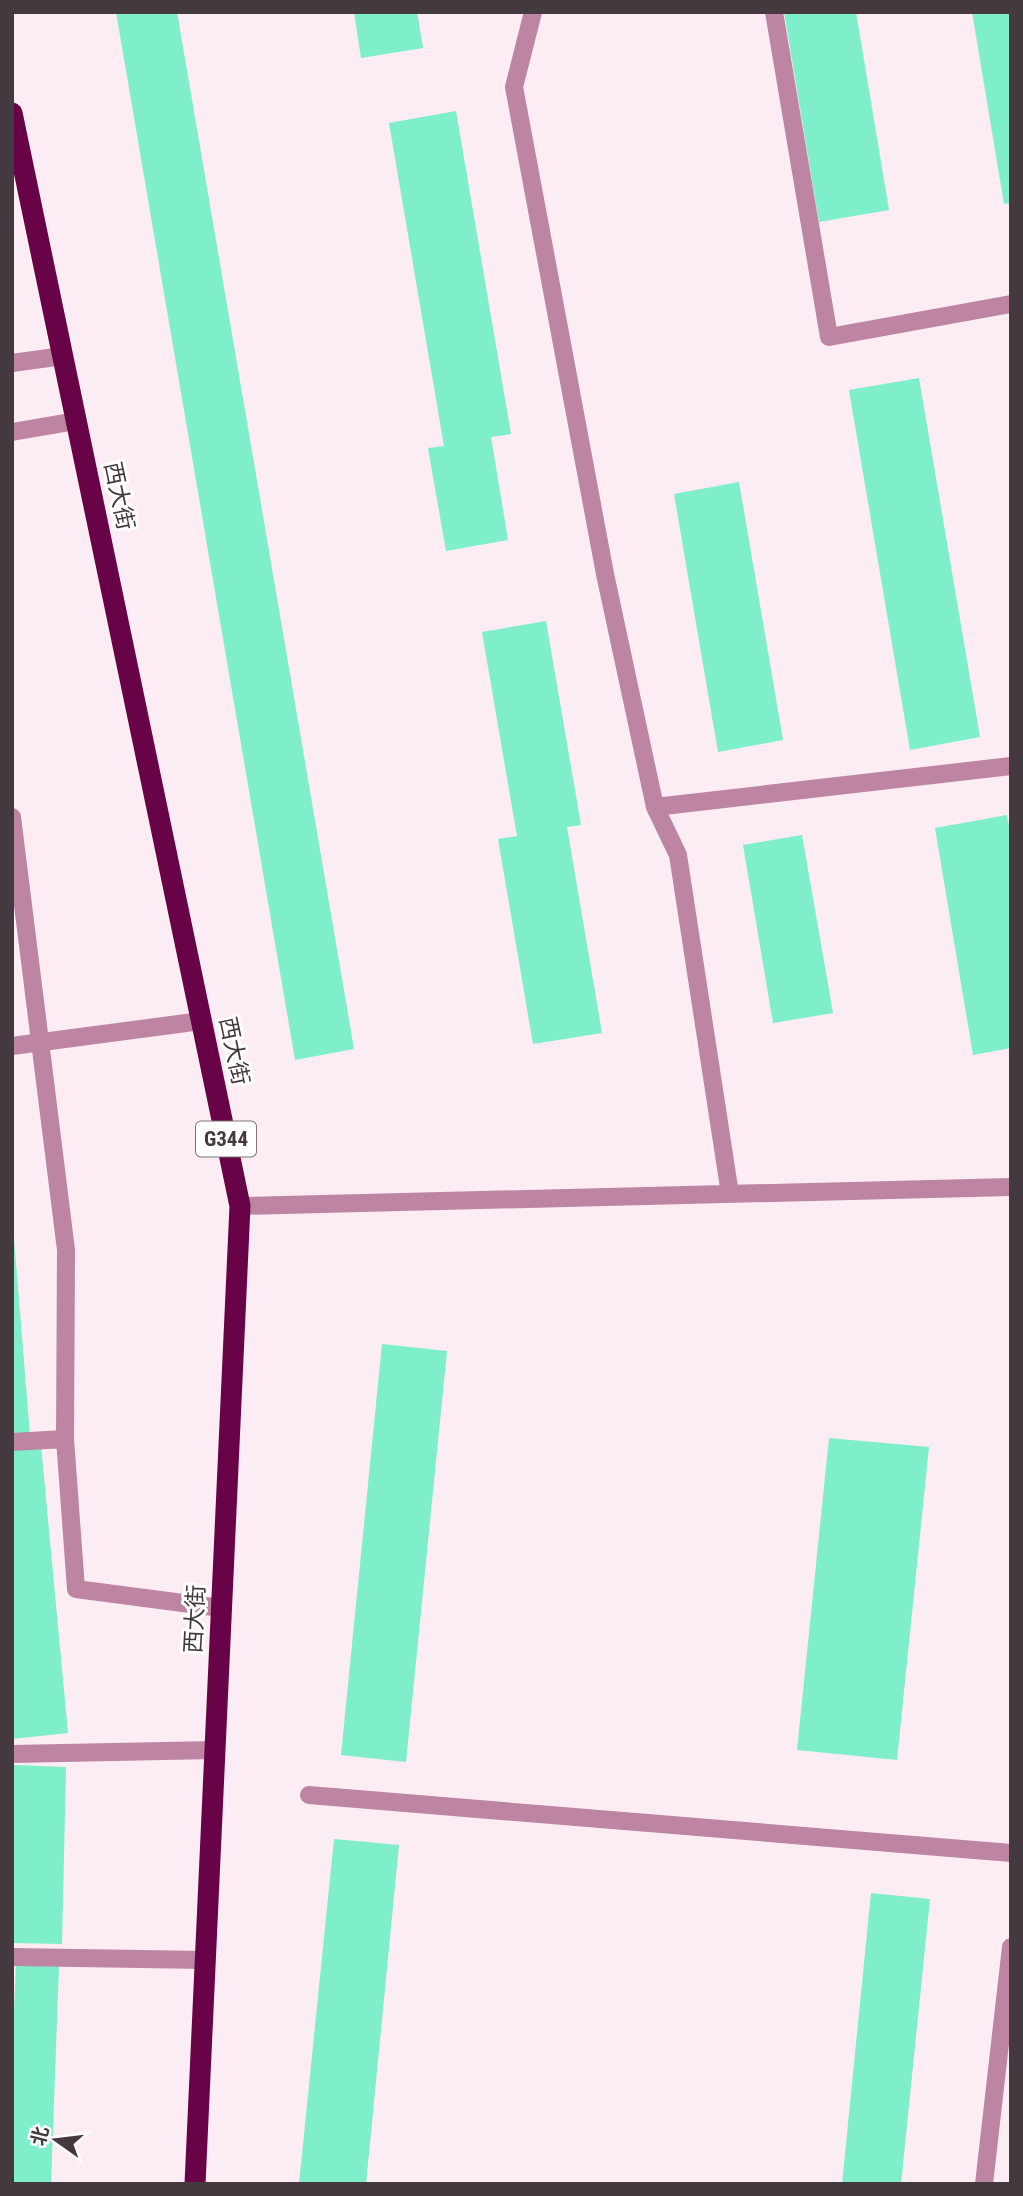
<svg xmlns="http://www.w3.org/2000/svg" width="1023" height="2196" font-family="'Roboto Condensed','Noto Sans SC',sans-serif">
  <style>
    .building { fill: #7eeecb }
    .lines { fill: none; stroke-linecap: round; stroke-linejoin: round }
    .minor { stroke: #bd85a2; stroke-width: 18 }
    .highway { stroke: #670346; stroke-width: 21 }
    .labels { text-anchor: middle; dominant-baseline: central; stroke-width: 6; stroke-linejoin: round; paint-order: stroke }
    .shield { fill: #fff; stroke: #7b7478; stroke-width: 2 }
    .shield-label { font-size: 21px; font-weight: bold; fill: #43393e }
    .street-label { font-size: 23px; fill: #43393e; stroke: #fff }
  </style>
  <rect width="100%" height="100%" fill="#fcecf3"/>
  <!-- building -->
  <path class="building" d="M 116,12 L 177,12 L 354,1049 L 295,1060 Z
    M 354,12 L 417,12 L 423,48 L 361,58 Z
    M 784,12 L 856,12 L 889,210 L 819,222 Z
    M 972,12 L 1011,12 L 1011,203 L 1004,204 Z
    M 456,111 L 511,434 L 491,437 L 508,540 L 446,551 L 428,448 L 444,446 L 389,123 Z
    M 919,378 L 980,737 L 910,750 L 849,390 Z
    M 739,482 L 783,740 L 718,752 L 674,494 Z
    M 546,621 L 581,825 L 567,827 L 602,1033 L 533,1044 L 498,839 L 517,836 L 482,632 Z
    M 1007,815 L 1011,838 L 1011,1048 L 973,1055 L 935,828 Z
    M 802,835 L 833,1013 L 773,1023 L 743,845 Z
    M 12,1239 L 14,1239 L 30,1435 L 12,1436 Z
    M 382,1344 L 447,1351 L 406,1762 L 341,1755 Z
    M 829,1438 L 929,1447 L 897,1760 L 797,1750 Z
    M 41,1445 L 68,1733 L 12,1739 L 12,1448 Z
    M 14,1765 L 66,1767 L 62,1944 L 12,1943 Z
    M 334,1839 L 399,1845 L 366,2184 L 299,2184 Z
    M 871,1893 L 930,1899 L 901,2184 L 842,2184 Z
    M 16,1964 L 59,1966 L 51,2184 L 12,2184 L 12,2058 Z"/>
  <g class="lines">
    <!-- minor -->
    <path class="minor" d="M 533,12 L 514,87 L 605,574 L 655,807 L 678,855 L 730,1194
      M 774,12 L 829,337 L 1011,304
      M 12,363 L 63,356
      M 12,432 L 76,421
      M 655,807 L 1011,766
      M 12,817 L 66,1250 L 65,1439 L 76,1589 L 221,1608
      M 12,1046 L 201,1021
      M 240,1206 L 1011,1187
      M 12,1442 L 65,1439
      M 12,1754 L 215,1750
      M 309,1795 L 1011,1853
      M 12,1957 L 205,1960
      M 984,2184 L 1011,1947"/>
    <!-- highway -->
    <path class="highway" d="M 12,113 L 240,1206 L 195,2184"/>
  </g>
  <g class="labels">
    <!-- shield labels -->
    <rect class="shield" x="196" y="1121.5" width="60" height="35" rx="5"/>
    <g class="shield-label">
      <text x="226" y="1139">G344</text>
    </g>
    <!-- street labels -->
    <g class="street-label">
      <text transform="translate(119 496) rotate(78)">西大街</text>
      <text transform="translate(234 1051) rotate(78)">西大街</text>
      <text transform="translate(195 1619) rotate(-87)">西大街</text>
    </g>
  </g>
  <!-- border -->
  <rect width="1023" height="2196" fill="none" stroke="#43393e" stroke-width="28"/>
  <!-- north arrow -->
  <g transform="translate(56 2140) rotate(284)" stroke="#ffffff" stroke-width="5" paint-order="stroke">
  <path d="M0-5L12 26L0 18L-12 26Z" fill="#43393e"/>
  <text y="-10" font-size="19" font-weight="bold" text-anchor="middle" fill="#43393e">北</text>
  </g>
</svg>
